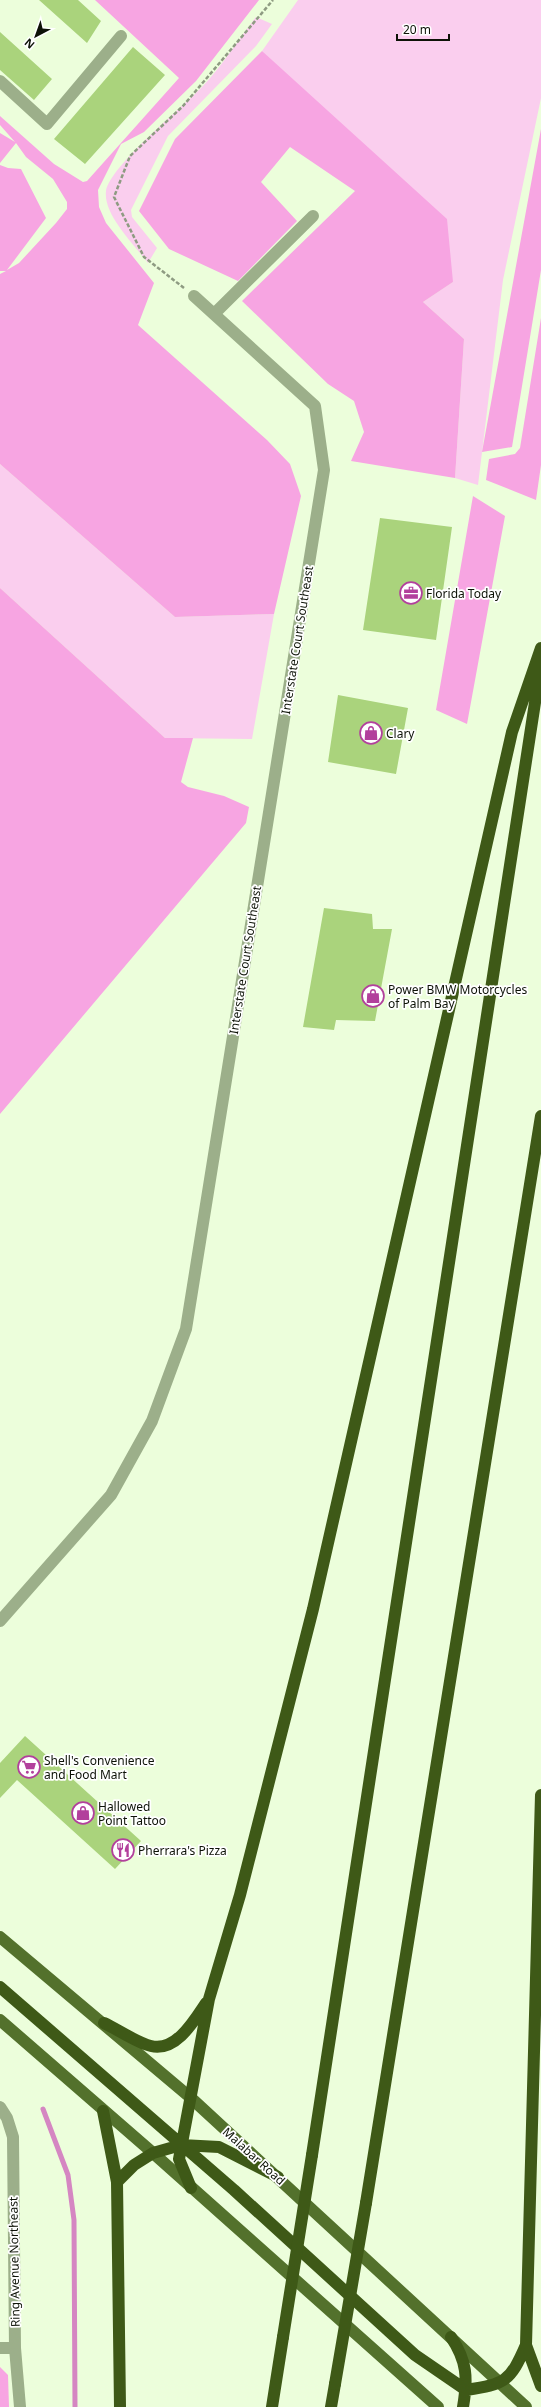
<svg xmlns="http://www.w3.org/2000/svg" width="541" height="2407" font-family="'Noto Sans',sans-serif">
  <style>
    .green { fill: #faceee }
    .forest { fill: #f7a5e2 }
    .lines { fill: none; stroke-linecap: round; stroke-linejoin: round }
    .stream { stroke: #d586c2; stroke-width: 5 }
    .building { fill: #aad37c }
    .path { stroke: #8e9b82; stroke-width: 2.5; stroke-dasharray: 4 2; stroke-linecap: butt }
    .minor { stroke: #9caf8a; stroke-width: 12 }
    .major { stroke: #53712c; stroke-width: 12 }
    .highway { stroke: #3e5917; stroke-width: 12 }
    .highway-bridge { stroke: #3e5917; stroke-width: 12 }
    .labels { text-anchor: middle; dominant-baseline: central; stroke-width: 3.5; stroke-linejoin: round; paint-order: stroke }
    .poi-label { font-size: 12px; fill: #0d1207; stroke: #fff; text-anchor: start }
    .street-label { font-size: 12px; fill: #0d1207; stroke: #fff }
  </style>
  <rect width="100%" height="100%" fill="#ecfedb"/>
  <!-- green -->
  <path class="green" d="M 298,0 L 541,0 L 541,98 L 503,280 L 478,485 L 455,478 L 464,339 L 423,302 L 453,282 L 262,51 Z
    M 256,17 L 272,24 L 256,46 L 168,136 L 131,210 L 132,217 L 157,248 L 148,263 C 135,245 103,215 106,191 C 110,166 182,108 202,87 C 222,66 238,40 256,17 Z
    M 0,464 L 175,617 L 274,614 L 252,739 L 165,738 L 0,588 Z"/>
  <!-- forest -->
  <path class="forest" d="M 95,0 L 259,0 L 196,81 L 144,132 L 121,144 L 98,190 L 99,207 L 106,223 L 154,283 L 138,325 L 267,440 L 290,464 L 301,496 L 274,614 L 175,617 L 0,464 L 0,274 L 6,271 L 0,271 L 0,165 L 8,168 L 21,169 L 46,218 L 7,270 L 19,263 L 56,223 L 67,209 L 67,202 L 53,179 L 26,157 L 16,143 L 0,163 L 0,133 L 15,142 L 0,125 L 0,116 L 54,164 L 83,182 L 87,181 L 179,78 Z
    M 262,51 L 447,219 L 453,282 L 423,302 L 464,339 L 455,478 L 351,461 L 364,432 L 354,401 L 328,384 L 242,301 L 355,191 L 290,147 L 261,182 L 297,221 L 238,281 L 169,249 L 139,211 L 175,139 Z
    M 541,129 L 541,270 L 512,447 L 482,452 Z
    M 541,318 L 541,465 L 536,500 L 486,480 L 489,459 L 515,454 L 520,448 Z
    M 473,496 L 505,516 L 467,724 L 436,710 Z
    M 0,588 L 165,738 L 193,738 L 181,782 L 188,787 L 224,796 L 249,807 L 246,823 L 0,1114 Z
    M 0,2367 L 8,2375 L 9,2407 L 0,2407 Z"/>
  <g class="lines">
    <!-- stream -->
    <path class="stream" d="M 43,2109 L 68,2175 L 74,2220 L 75,2407"/>
  </g>
  <!-- building -->
  <path class="building" d="M 39,0 L 78,0 L 101,21 L 87,43 Z
    M 0,32 L 52,79 L 34,100 L 0,70 Z
    M 133,47 L 165,75 L 85,164 L 54,139 Z
    M 380,518 L 452,527 L 436,640 L 363,630 Z
    M 338,695 L 408,708 L 396,774 L 328,762 Z
    M 324,908 L 372,914 L 373,929 L 392,929 L 375,1021 L 336,1020 L 334,1030 L 303,1027 Z
    M 25,1736 L 141,1841 L 115,1869 L 17,1780 L 0,1798 L 0,1763 Z"/>
  <g class="lines">
    <!-- path -->
    <path class="path" d="M 184,288 L 144,257 L 114,197 L 130,156 L 183,106 L 273,0"/>
    <!-- minor -->
    <path class="minor" d="M 0,81 L 47,124 L 121,36
      M 214,314 L 313,216
      M 0,1621 L 111,1495 L 152,1421 L 186,1329 L 324,470 L 315,406 L 194,296
      M 0,2107 L 7,2118 L 13,2137 L 15,2348 L 20,2407
      M 0,2348 L 15,2348"/>
    <!-- major -->
    <path class="major" d="M 0,1937 L 191,2098 L 526,2407
      M 0,2020 L 153,2153 L 438,2407"/>
    <!-- highway -->
    <path class="highway" d="M 541,1795 L 526,2345 L 541,2386
      M 0,1987 L 234,2190 L 415,2355 L 466,2390 C 505,2384 510,2382 526,2345
      M 104,2023 C 117,2029 137,2043 151,2046 C 176,2052 194,2021 206,2003
      M 103,2111 L 117,2182 L 120,2407
      M 312,2155 L 540,670
      M 117,2182 L 134,2165 L 153,2153 L 181,2145 L 219,2147 L 278,2177
      M 191,2188 L 179,2159 L 209,1999 L 240,1895 L 313,1609 L 512,732 L 541,648
      M 366,2203 L 541,1116
      M 451,2337 C 467,2361 468,2378 463,2407
      M 272,2407 L 283,2337
      M 331,2407 L 335,2384"/>
    <!-- highway-bridge -->
    <path class="highway-bridge" d="M 283,2337 L 312,2155
      M 335,2384 L 366,2203"/>
  </g>
  <!-- icons -->
  <defs>
    <g id="office-ring" transform="scale(1.15)"><circle r="9.5" fill="#fff" stroke="#b2409c" stroke-width="1.5"/><path d="M-6-3h4V-5.5h4V-3h4V5H-6ZM-1-4.5V-3h2v-1.5ZM-6 0V1H6V0Z" fill="#b2409c"/></g>
    <g id="shop-ring" transform="scale(1.15)"><circle r="9.5" fill="#fff" stroke="#b2409c" stroke-width="1.5"/><path d="M-5-2.5h2.3a2.7 3.5 0 0 1 5.4 0H5L5.5 6h-11ZM-1.5-2.5h3a1.5 2.3 0 0 0-3 0Z" fill="#b2409c"/></g>
    <g id="supermarket-ring" transform="scale(1.15)"><circle r="9.5" fill="#fff" stroke="#b2409c" stroke-width="1.5"/><path d="M-6-5.5h2.5l.6 2H6L4.5 2H-2.5L-4.4-4H-6ZM-1.5 3.2a1.3 1.3 0 1 0 .1 0ZM3 3.2a1.3 1.3 0 1 0 .1 0Z" fill="#b2409c"/></g>
    <g id="restaurant-ring" transform="scale(1.15)"><circle r="9.5" fill="#fff" stroke="#b2409c" stroke-width="1.5"/><path d="M-5-6h1v4h1v-4h1v4h1v-4h1v5L-1.5 .5V6h-2V.5L-5-1ZM5-6V6H3V1.5H1.5Q1.5-4 5-6Z" fill="#b2409c"/></g>
  </defs>
  <g fill-rule="evenodd">
    <use href="#office-ring" x="411" y="593"/>
    <use href="#shop-ring" x="371" y="733"/>
    <use href="#shop-ring" x="373" y="996"/>
    <use href="#supermarket-ring" x="29" y="1767"/>
    <use href="#shop-ring" x="83" y="1813"/>
    <use href="#restaurant-ring" x="123" y="1850"/>
  </g>
  <g class="labels">
    <!-- poi labels -->
    <g class="poi-label">
      <text x="426" y="593">Florida Today</text>
      <text x="386" y="733">Clary</text>
      <text x="388" y="989">Power BMW Motorcycles<tspan x="388" dy="14">of Palm Bay</tspan></text>
      <text x="44" y="1760">Shell's Convenience<tspan x="44" dy="14">and Food Mart</tspan></text>
      <text x="98" y="1806">Hallowed<tspan x="98" dy="14">Point Tattoo</tspan></text>
      <text x="138" y="1850">Pherrara's Pizza</text>
    </g>
    <!-- street labels -->
    <g class="street-label">
      <text transform="translate(297 640) rotate(-81)">Interstate Court Southeast</text>
      <text transform="translate(245 960) rotate(-81)">Interstate Court Southeast</text>
      <text transform="translate(254 2156) rotate(42)">Malabar Road</text>
      <text transform="translate(14 2262) rotate(-91)">Ring Avenue Northeast</text>
    </g>
  </g>
  <!-- north arrow -->
  <g transform="translate(36 36) rotate(221)" stroke="#ffffff" stroke-width="3" paint-order="stroke">
  <path d="M0-3L7 15L0 10L-7 15Z" fill="#0d1207"/>
  <text y="-6" font-size="11" font-weight="bold" text-anchor="middle" fill="#0d1207">N</text>
  </g>
  <!-- scale -->
  <path d="M397 34v6h52v-6" fill="none" stroke="#0d1207" stroke-width="2"/>
  <text x="403" y="34" font-size="12" fill="#0d1207" stroke="#ffffff" stroke-width="3" paint-order="stroke">20 m</text>
</svg>
